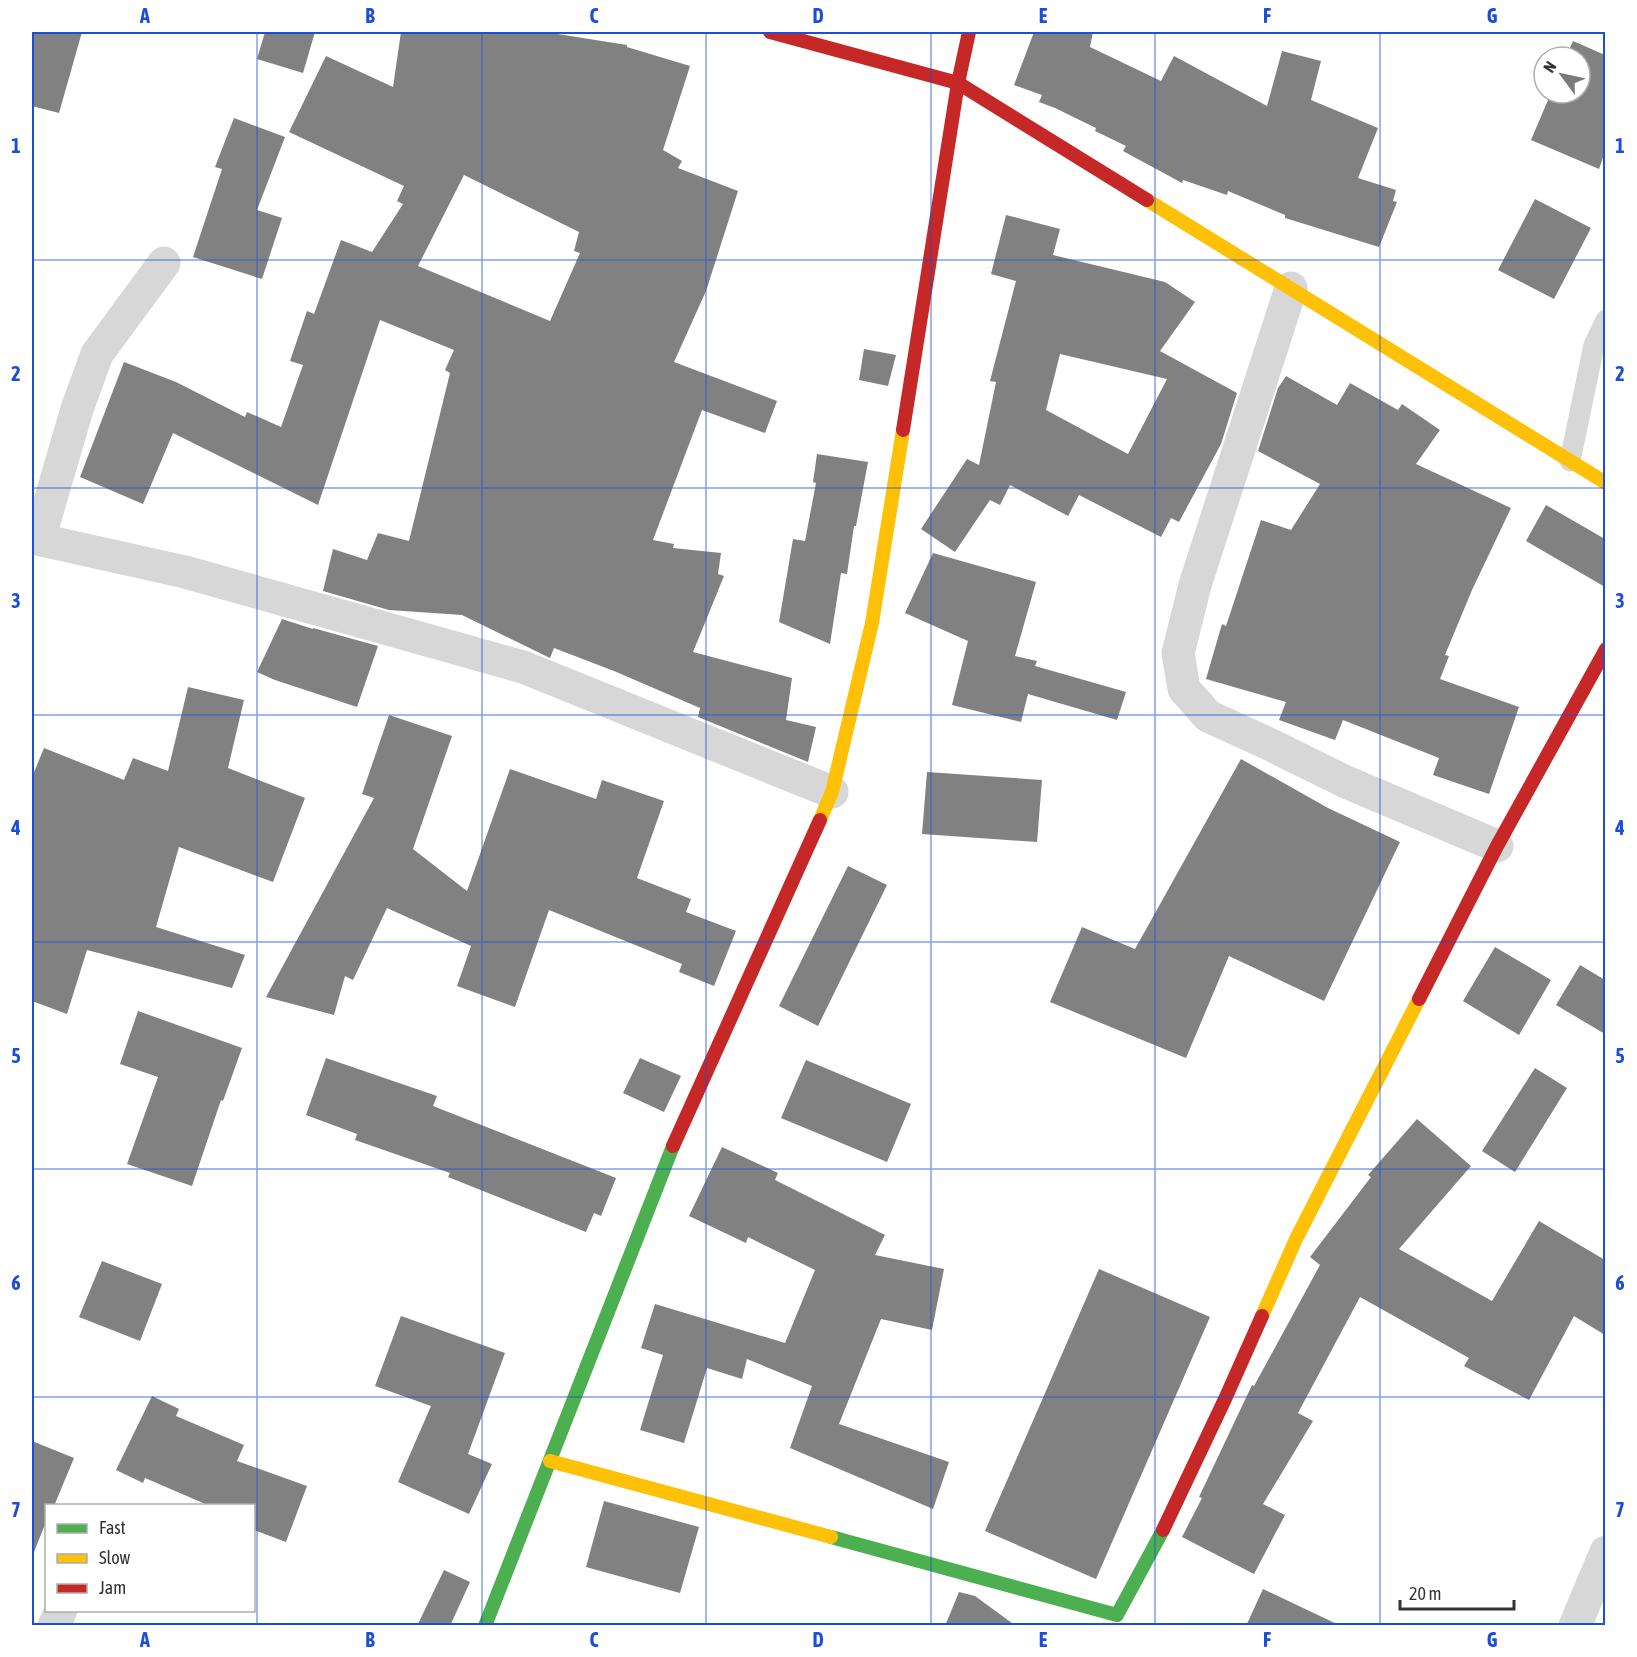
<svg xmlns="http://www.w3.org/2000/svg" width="1637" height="1657" font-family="'Asap Condensed',sans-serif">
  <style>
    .building { fill: #818181; fill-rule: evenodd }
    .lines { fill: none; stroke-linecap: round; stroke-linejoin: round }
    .lane { stroke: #d7d7d7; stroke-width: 21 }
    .street { stroke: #d7d7d7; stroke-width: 33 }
    .fast { stroke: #4caf50; stroke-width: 14 }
    .slow { stroke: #ffc107; stroke-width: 14 }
    .jam { stroke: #c62828; stroke-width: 14 }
    .grid { fill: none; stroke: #1d4ed8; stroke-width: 1.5; stroke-opacity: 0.55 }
    .neatline { fill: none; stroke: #1d4ed8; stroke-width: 2 }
    .grid-label { font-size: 20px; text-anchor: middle; font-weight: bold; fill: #1d4ed8 }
  </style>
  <rect width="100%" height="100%" fill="#fff"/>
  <!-- building -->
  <path class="building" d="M 32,32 L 82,32 L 59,113 L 32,106 Z
    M 265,32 L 315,32 L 303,73 L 257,59 Z
    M 401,32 L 545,32 L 627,45 L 627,47 L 690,66 L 663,150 L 682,161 L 678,168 L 738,191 L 706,291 L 674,362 L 777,401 L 765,433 L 702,410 L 653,540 L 674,544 L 673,548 L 721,553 L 718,574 L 724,576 L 693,652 L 792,678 L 786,720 L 816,727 L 808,762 L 698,717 L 700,708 L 614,671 L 554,648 L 550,658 L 462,615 L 389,610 L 323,591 L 333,549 L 367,560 L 378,533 L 409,541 L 450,373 L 445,370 L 454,350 L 380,320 L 318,505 L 173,433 L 143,504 L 80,477 L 124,362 L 176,382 L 245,417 L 247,412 L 281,427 L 303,365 L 290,361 L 307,311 L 314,314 L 341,240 L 372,252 L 403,204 L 397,201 L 404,186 L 289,132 L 326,56 L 393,87 ZM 464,175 L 579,232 L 574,251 L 580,253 L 550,321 L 418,266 Z
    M 1034,32 L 1093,32 L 1090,47 L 1161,81 L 1174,56 L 1267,106 L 1282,51 L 1321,61 L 1311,100 L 1378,128 L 1358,178 L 1396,190 L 1393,201 L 1397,202 L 1379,247 L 1285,218 L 1285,215 L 1228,191 L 1227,195 L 1183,180 L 1182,183 L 1123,151 L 1126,146 L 1095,131 L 1096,128 L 1055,108 L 1039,102 L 1042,95 L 1014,85 Z
    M 1573,41 L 1605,55 L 1605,152 L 1599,169 L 1531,140 L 1551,93 L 1580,93 L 1580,57 L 1566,57 Z
    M 234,118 L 285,137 L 257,210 L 282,218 L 262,279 L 193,257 L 222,169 L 215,167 Z
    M 1535,199 L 1591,228 L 1554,299 L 1498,270 Z
    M 1006,215 L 1060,229 L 1053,255 L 1165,282 L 1195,302 L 1160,351 L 1237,393 L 1221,444 L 1179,522 L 1171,518 L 1161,537 L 1079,495 L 1068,516 L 1010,485 L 1000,505 L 990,500 L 955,552 L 921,529 L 967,459 L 979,465 L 996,382 L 990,381 L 1016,281 L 991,274 ZM 1060,354 L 1167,379 L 1128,454 L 1046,410 Z
    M 864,349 L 896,355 L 888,386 L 859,380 Z
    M 1286,376 L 1337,405 L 1350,383 L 1398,410 L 1402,404 L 1440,430 L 1416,464 L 1511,508 L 1472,590 L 1445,655 L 1449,656 L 1440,679 L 1519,707 L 1489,794 L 1433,775 L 1439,758 L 1343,720 L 1335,740 L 1279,720 L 1286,702 L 1206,679 L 1222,624 L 1226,626 L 1261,520 L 1291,530 L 1320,484 L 1258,451 L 1278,388 Z
    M 817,454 L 868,462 L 856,526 L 854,526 L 847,574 L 841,573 L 830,644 L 779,622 L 793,539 L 805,541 L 816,483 L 813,482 Z
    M 1546,505 L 1605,539 L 1605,587 L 1526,541 Z
    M 933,553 L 1036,582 L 1015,656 L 1037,661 L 1035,666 L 1126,692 L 1117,720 L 1028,694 L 1021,722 L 952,705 L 968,641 L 905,613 Z
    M 282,619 L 313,629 L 313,628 L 378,646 L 357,707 L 275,680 L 257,672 Z
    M 188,687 L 244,700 L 228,768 L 305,798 L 273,882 L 179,847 L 156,927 L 245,955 L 232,988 L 87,950 L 67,1014 L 32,1001 L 32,777 L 44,748 L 124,780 L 133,758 L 168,771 Z
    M 389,715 L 452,736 L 413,849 L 467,891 L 510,769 L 596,799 L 602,780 L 664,801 L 637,878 L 691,899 L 686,912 L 736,931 L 714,986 L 679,972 L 682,964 L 549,910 L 515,1007 L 457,986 L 471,946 L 387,908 L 353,980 L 345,976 L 334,1015 L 266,997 L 374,798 L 362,794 Z
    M 1241,759 L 1328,808 L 1400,842 L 1324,1001 L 1229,956 L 1186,1058 L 1050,1002 L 1082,927 L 1135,949 Z
    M 927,772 L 1042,780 L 1037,842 L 922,834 Z
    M 848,866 L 887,885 L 818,1026 L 779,1006 Z
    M 1495,947 L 1551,980 L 1519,1035 L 1463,1001 Z
    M 1580,965 L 1605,980 L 1605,1034 L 1556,1005 Z
    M 138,1011 L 242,1048 L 223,1101 L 221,1100 L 192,1186 L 127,1164 L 158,1077 L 120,1064 Z
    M 326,1058 L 437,1096 L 433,1106 L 616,1178 L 601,1216 L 594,1213 L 586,1232 L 448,1177 L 450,1173 L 355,1140 L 357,1134 L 306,1115 Z
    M 640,1058 L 681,1076 L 664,1112 L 623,1093 Z
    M 806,1060 L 911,1104 L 887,1162 L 781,1118 Z
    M 1535,1068 L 1567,1088 L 1515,1172 L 1482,1151 Z
    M 1417,1119 L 1471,1166 L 1399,1249 L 1492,1301 L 1539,1221 L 1605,1260 L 1605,1335 L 1574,1316 L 1529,1400 L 1464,1366 L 1469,1358 L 1360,1297 L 1298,1413 L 1313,1421 L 1263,1504 L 1285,1515 L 1254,1574 L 1182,1537 L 1202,1498 L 1199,1497 L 1252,1385 L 1254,1386 L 1320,1265 L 1310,1257 L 1371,1177 L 1368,1175 Z
    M 722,1147 L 778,1173 L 775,1180 L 885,1235 L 875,1255 L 944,1269 L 932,1330 L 881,1319 L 839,1424 L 949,1462 L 933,1509 L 790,1448 L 812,1386 L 747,1359 L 742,1379 L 707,1368 L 684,1443 L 640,1430 L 663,1355 L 641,1348 L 655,1304 L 785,1343 L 815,1270 L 748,1237 L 746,1243 L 689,1216 Z
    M 102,1261 L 162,1284 L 140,1341 L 79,1317 Z
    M 1099,1269 L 1210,1317 L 1096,1579 L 985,1531 Z
    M 401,1316 L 505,1353 L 468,1454 L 492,1464 L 469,1514 L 398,1482 L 431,1406 L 375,1386 Z
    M 152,1396 L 179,1409 L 176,1416 L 244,1445 L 237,1461 L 307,1486 L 286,1542 L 254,1530 L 254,1506 L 210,1506 L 145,1478 L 143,1483 L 116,1470 Z
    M 32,1441 L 74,1458 L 54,1506 L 46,1506 L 46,1522 L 32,1557 Z
    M 604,1501 L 699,1527 L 680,1593 L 586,1567 Z
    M 444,1570 L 470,1582 L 450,1626 L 417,1626 Z
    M 1263,1589 L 1341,1626 L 1246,1626 Z
    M 959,1592 L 975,1596 L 1016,1626 L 945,1626 Z"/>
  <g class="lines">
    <!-- lane -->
    <path class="lane" d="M 1570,461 L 1594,345 L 1606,320"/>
    <!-- street -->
    <path class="street" d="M 1291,288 L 1195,585 L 1178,653 L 1184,689 L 1208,716 L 1267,743 L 1346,782 L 1497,846
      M 32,538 L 185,572 L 523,667 L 832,792
      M 39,539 L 77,409 L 97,354 L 164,263
      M 54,1626 L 61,1610
      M 1575,1626 L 1606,1552"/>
    <!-- fast -->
    <path class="fast" d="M 831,1537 L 1117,1615 L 1163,1530
      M 485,1626 L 673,1146"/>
    <!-- slow -->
    <path class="slow" d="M 1147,200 L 1606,483
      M 820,820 L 832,792 L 872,623 L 903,430
      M 1262,1316 L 1296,1239 L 1419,999
      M 550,1461 L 831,1537"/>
    <!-- jam -->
    <path class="jam" d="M 770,32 L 958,83 L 1147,200
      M 903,430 L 958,83 L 969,32
      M 1419,999 L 1497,846 L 1606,649
      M 673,1146 L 820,820
      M 1163,1530 L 1225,1399 L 1262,1316"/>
  </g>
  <!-- grid -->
  <path class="grid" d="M 257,32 L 257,1626M 482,32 L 482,1626M 706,32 L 706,1626M 931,32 L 931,1626M 1155,32 L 1155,1626M 1380,32 L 1380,1626M 32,260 L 1606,260M 32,488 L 1606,488M 32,715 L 1606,715M 32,942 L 1606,942M 32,1169 L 1606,1169M 32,1397 L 1606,1397"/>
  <!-- border -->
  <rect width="1637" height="1657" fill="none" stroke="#ffffff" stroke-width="66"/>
  <!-- legend -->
  <rect x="45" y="1504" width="210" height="108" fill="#ffffff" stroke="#adadad" stroke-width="1.5"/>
  <rect x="57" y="1524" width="30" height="9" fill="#4caf50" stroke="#adadad" stroke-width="1.5"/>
  <text x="99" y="1534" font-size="18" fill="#333333">Fast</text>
  <rect x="57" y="1554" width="30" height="9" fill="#ffc107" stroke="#adadad" stroke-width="1.5"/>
  <text x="99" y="1564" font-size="18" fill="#333333">Slow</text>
  <rect x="57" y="1584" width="30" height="9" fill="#c62828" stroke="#adadad" stroke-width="1.5"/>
  <text x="99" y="1594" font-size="18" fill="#333333">Jam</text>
  <!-- north arrow -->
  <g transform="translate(1562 75) rotate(303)"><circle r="28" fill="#ffffff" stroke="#adadad" stroke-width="1.5"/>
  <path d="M0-4.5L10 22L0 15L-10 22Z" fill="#7a7a7a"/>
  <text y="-9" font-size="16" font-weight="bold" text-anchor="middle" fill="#333333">N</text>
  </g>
  <!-- scale -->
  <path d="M1400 1600v9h114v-9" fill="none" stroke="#333333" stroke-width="3"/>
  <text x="1409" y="1600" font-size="18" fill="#333333" stroke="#ffffff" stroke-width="4.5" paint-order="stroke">20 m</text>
  <rect x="33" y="33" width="1571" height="1591" class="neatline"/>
  <g class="grid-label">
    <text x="145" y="23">A</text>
    <text x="370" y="23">B</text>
    <text x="594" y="23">C</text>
    <text x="818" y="23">D</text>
    <text x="1043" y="23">E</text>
    <text x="1267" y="23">F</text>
    <text x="1492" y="23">G</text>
    <text x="16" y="153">1</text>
    <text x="1620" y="153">1</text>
    <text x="16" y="381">2</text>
    <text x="1620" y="381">2</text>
    <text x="16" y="608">3</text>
    <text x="1620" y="608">3</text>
    <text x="16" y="835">4</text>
    <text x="1620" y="835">4</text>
    <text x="16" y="1063">5</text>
    <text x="1620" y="1063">5</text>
    <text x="16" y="1290">6</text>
    <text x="1620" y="1290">6</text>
    <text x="16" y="1517">7</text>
    <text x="1620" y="1517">7</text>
    <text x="145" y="1647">A</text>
    <text x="370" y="1647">B</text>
    <text x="594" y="1647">C</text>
    <text x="818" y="1647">D</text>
    <text x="1043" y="1647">E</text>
    <text x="1267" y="1647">F</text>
    <text x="1492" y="1647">G</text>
  </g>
</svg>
